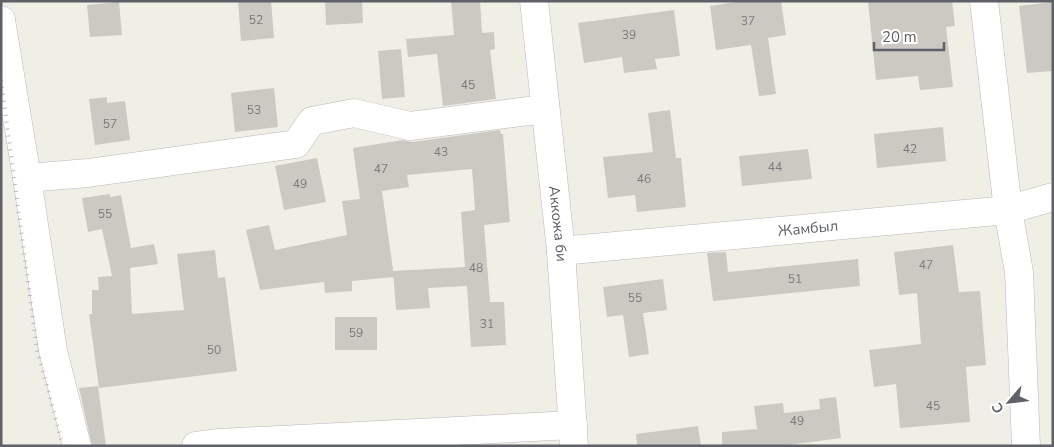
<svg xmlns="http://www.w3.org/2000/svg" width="1054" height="447" font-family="'Nunito Sans',sans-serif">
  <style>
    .building { fill: #ccc9c3 }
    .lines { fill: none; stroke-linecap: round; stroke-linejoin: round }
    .minor-casing { stroke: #b6b8bd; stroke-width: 29 }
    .minor { stroke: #fff; stroke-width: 28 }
    .rail { stroke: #b7b8b8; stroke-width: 4; stroke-dasharray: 1 6; stroke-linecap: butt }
    .labels { text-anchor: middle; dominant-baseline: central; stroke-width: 4; stroke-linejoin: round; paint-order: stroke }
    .number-label { font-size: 12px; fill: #7a7b7e }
    .street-label { font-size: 15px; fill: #5e6167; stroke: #fff }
  </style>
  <rect width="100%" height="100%" fill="#f0efe6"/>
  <!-- building -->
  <path class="building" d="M 238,1 L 271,1 L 274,38 L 241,41 Z
    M 325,1 L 362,1 L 363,23 L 326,25 Z
    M 451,1 L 480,1 L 482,33 L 494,32 L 495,49 L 490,50 L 496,99 L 443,106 L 437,54 L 408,57 L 406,39 L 454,35 Z
    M 742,1 L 781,1 L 786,35 L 768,38 L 776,94 L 759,96 L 751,45 L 716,50 L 710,6 Z
    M 868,1 L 952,1 L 955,26 L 946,27 L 953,87 L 920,90 L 918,76 L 876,80 Z
    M 119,2 L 122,35 L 90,37 L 87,5 Z
    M 1053,2 L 1053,71 L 1027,73 L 1019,6 Z
    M 674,10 L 680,56 L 655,59 L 657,69 L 624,73 L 622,57 L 584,63 L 578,23 Z
    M 401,49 L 405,97 L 382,99 L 378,51 Z
    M 274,88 L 278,127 L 235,132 L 231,93 Z
    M 107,97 L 107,103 L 125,101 L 130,140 L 95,145 L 89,99 Z
    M 670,110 L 676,158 L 681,158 L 686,207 L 637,212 L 635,195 L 608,198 L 603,157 L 653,152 L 648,113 Z
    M 943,127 L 946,161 L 877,168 L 874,134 Z
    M 500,130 L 501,134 L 503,134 L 510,222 L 484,225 L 490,302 L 504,302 L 506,345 L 471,347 L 467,286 L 428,288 L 430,308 L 396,310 L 393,271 L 465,267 L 461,212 L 475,210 L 472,169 L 407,175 L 409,187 L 382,191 L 394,277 L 352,281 L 352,291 L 325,293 L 324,282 L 260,290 L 246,230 L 269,225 L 275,250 L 347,235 L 342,201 L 360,199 L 353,148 L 403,140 L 412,142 Z
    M 808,149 L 812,179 L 742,186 L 739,156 Z
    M 317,158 L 326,202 L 284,210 L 275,166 Z
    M 110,194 L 110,197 L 121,195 L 131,248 L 154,244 L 158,264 L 130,268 L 132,314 L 184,310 L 177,254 L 215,250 L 218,278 L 225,277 L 237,371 L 99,388 L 89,314 L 92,314 L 92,290 L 99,290 L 98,277 L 112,276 L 102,229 L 88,232 L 82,198 Z
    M 953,245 L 959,292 L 980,291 L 986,365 L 966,367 L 970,422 L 900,428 L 896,384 L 874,387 L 869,350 L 921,344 L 917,293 L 899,295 L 894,252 Z
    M 726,252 L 728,272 L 858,259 L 860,286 L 713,301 L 707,253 Z
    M 663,279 L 667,310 L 643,313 L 649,354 L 629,357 L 623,315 L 607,317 L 603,287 Z
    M 335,317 L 377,317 L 377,350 L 335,350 Z
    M 98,386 L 106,446 L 92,446 L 79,388 Z
    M 836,397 L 841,438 L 781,446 L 722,446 L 722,432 L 757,429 L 754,406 L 783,403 L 784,413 L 820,409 L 819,399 Z
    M 698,426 L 701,446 L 637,446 L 636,434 Z"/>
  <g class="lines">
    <!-- minor casing -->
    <g class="minor-casing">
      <g id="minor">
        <path id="s1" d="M 534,1 L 561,251 L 574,446"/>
        <path d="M 984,1 L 1008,210 L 1019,272 L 1026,446"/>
        <path d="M 1,20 L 27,178 L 53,351 L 77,446"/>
        <path d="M 27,178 L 88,173 L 296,144 L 312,121 L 354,113 L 410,126 L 545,109"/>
        <path id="s2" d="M 561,251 L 1008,210 L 1053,197"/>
        <path d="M 196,446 L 219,443 L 573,425"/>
      </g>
    </g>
    <!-- minor -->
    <use href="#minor" class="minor"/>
    <!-- rail -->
    <path class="rail" d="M 1,80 L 37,350 L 63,446"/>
  </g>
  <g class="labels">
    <!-- number labels -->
    <g class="number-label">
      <text x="256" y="20">52</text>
      <text x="748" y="21">37</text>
      <text x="629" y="35">39</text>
      <text x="468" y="85">45</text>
      <text x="254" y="110">53</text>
      <text x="110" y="124">57</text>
      <text x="910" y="149">42</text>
      <text x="441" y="152">43</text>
      <text x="775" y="167">44</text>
      <text x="381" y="169">47</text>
      <text x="644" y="179">46</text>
      <text x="300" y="184">49</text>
      <text x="105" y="214">55</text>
      <text x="926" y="265">47</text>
      <text x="476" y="268">48</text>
      <text x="795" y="279">51</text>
      <text x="635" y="298">55</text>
      <text x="487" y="324">31</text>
      <text x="356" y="333">59</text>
      <text x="214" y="350">50</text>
      <text x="933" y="406">45</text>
      <text x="797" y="421">49</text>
    </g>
    <!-- street labels -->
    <g class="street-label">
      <text stroke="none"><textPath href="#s1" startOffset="224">Аккожа би</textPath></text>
      <text stroke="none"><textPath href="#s2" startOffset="248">Жамбыл</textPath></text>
    </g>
  </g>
  <!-- border -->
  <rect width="1054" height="447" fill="none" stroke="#5e6167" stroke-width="5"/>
  <!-- north arrow -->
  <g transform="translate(1009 402) rotate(242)" stroke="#ffffff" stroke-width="4" paint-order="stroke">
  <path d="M0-4L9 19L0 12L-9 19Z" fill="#5e6167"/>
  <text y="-8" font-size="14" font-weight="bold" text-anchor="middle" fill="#5e6167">С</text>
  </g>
  <!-- scale -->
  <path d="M874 42v8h70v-8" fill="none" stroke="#5e6167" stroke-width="2.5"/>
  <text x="882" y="42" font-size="15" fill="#5e6167" stroke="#ffffff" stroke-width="4" paint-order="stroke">20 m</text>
</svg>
